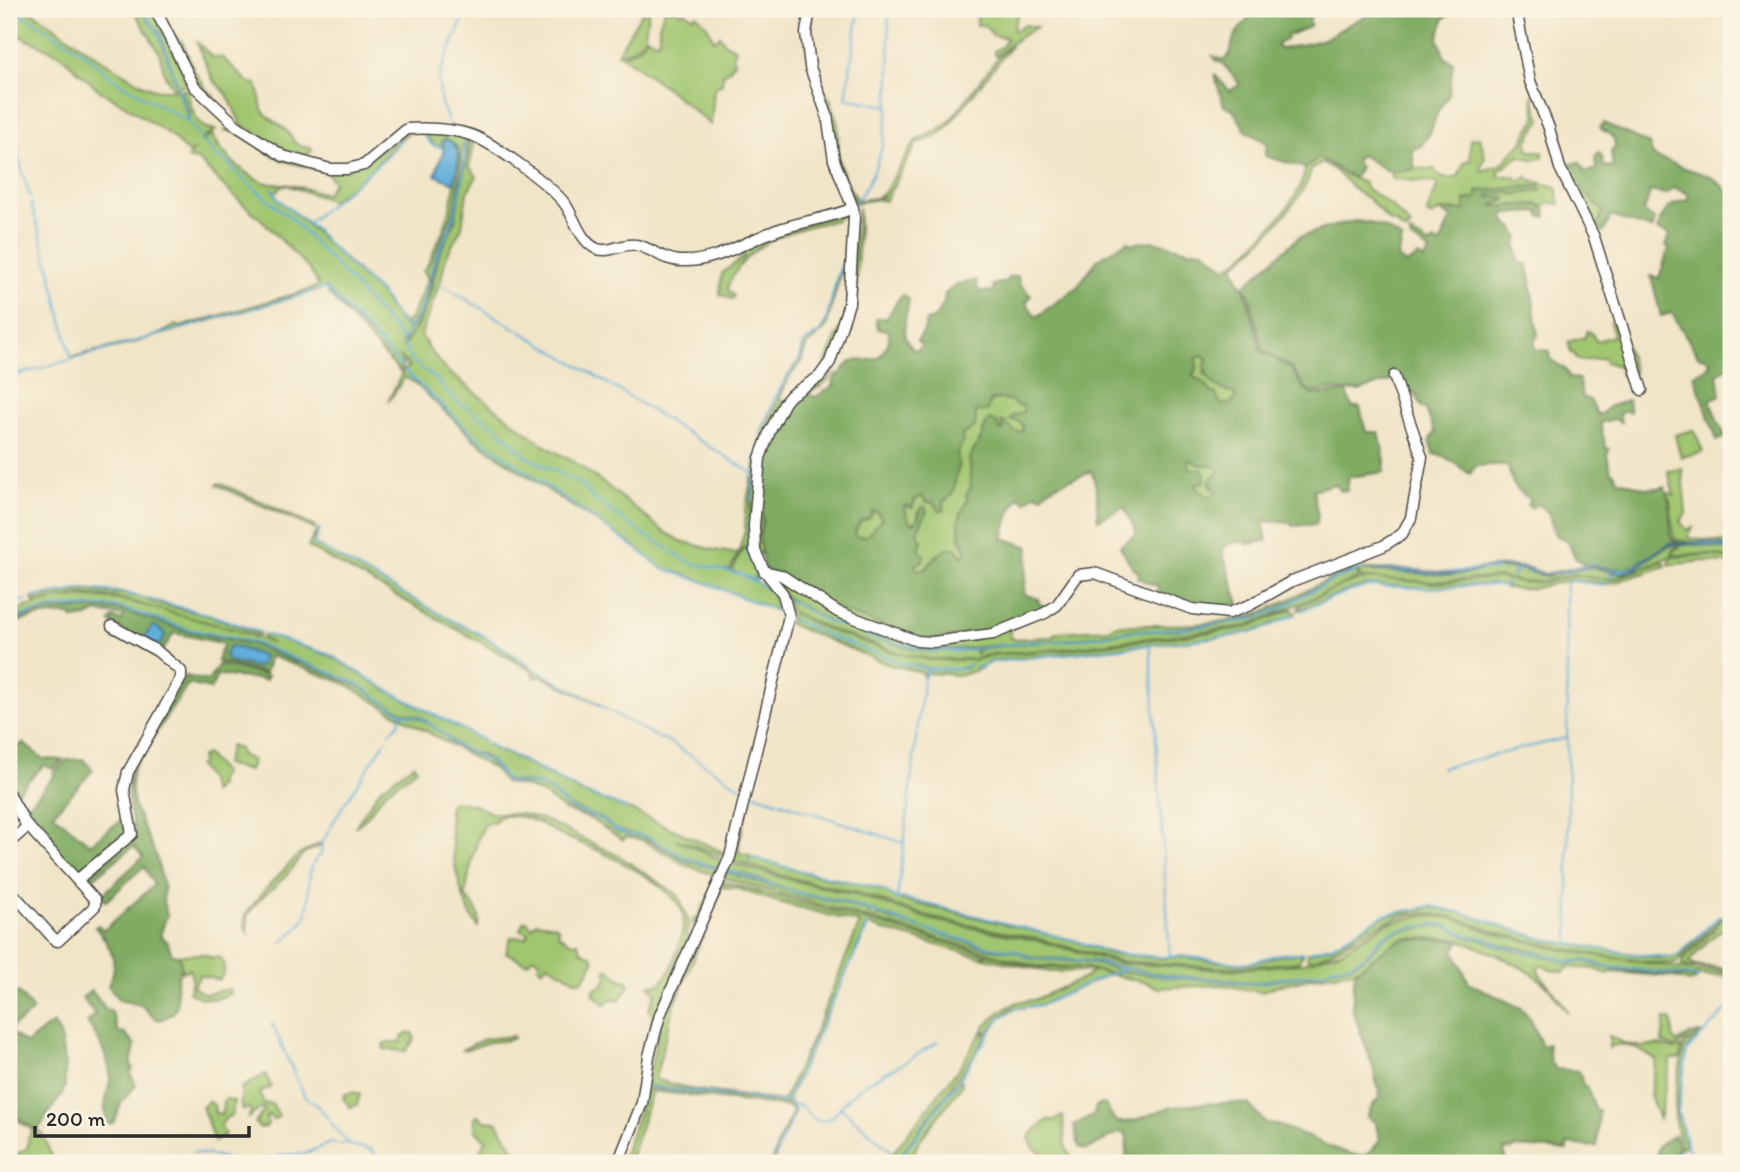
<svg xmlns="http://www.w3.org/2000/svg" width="1740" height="1172" font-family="Itim,sans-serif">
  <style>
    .green { fill: #a1c670; stroke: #66784e; stroke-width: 2; fill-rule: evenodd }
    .forest { fill: #80ab62; stroke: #566b46; stroke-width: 2; fill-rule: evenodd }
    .water { fill: #60aeda; stroke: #466c82; stroke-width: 2 }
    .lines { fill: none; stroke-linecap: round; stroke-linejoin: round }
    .stream { stroke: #60aeda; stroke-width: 2 }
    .minor-casing { stroke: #494743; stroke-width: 13 }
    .minor { stroke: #fff; stroke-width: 10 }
  </style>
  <rect width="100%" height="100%" fill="#fcf5e5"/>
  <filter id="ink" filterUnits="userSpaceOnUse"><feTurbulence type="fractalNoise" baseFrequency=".0143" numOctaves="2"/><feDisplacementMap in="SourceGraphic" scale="14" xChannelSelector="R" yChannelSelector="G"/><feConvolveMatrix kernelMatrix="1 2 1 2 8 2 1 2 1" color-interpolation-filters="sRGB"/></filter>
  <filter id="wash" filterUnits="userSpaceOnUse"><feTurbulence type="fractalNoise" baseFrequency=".00686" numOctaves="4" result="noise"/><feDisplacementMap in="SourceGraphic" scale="28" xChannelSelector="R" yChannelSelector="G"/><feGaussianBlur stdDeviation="1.57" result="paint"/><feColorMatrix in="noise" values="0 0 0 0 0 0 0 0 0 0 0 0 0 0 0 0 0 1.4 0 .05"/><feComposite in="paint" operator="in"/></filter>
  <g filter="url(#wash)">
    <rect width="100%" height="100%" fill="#f1e5c8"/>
    <!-- green -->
    <path class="green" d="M 9,9 L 30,10 L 103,61 L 146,86 L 158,90 L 178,90 L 189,122 L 188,109 L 180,90 L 188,89 C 189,101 194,121 205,127 C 209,129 213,129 216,130 L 201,140 L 206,144 L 203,140 L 212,134 C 221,154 248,180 271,184 C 273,184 279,184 282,184 C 297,185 311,190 326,194 L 334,182 L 326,172 L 282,160 L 237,133 L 224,130 L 238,131 L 272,153 L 347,170 L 412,130 L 467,135 L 468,140 L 453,222 L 438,255 L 430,292 L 417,325 L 404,344 L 403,342 L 409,329 C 424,317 430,282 435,264 C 438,251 446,241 450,228 C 459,204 468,162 465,136 C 460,155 460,180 456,201 C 452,219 446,230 439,247 C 428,270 427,311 408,328 L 398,318 L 405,323 L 411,318 L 427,281 L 427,276 L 423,271 C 432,262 432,252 438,242 C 452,213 454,188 459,157 L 458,148 L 451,141 L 442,141 L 444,149 L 441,146 L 435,146 L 421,131 L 413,131 L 404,136 L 363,178 L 332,201 L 287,185 L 280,187 L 276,193 L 272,188 L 278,199 L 314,230 L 381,294 L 391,311 L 407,329 L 407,334 L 401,341 L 404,347 L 419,323 L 431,292 L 439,255 L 455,221 L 470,140 L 475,141 L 469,167 L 477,176 L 467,192 L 462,227 L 446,257 L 441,280 L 421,335 L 428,348 L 447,371 L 545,446 L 576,463 L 610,488 L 663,531 L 681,541 L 714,550 L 738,554 L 730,570 L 723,570 L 739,574 L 732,571 L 740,554 L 748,546 C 748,561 758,568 756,580 L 744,576 L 784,597 L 783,613 L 686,575 L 663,569 L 630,543 L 561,499 L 475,440 L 416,384 L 405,377 L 388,402 L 404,369 L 409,367 L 406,365 L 407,362 L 405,363 L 399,356 L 403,363 L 400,372 L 327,292 L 382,345 L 326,288 L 138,341 L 72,357 C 103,349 150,343 176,325 L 180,327 L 305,291 L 316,287 L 318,284 L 310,270 L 263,221 L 233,195 L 198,160 L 188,158 L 195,149 L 189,154 L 170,135 L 120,102 L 100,91 L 59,54 L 9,31 Z
      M 133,9 L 142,9 L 149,22 L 158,32 L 177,87 L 173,88 L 165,75 L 159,52 Z
      M 143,9 L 153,9 L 187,81 L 185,85 L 178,87 L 160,32 L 150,22 Z
      M 644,9 L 649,9 L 644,40 L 629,51 L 617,54 Z
      M 665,9 L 676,9 L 680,13 L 685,11 L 692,17 L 696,14 L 706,24 L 714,40 L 720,36 L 725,43 L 736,49 L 733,56 L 734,61 L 730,69 L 723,75 L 722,84 L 714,88 L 711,125 L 664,86 L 622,56 L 638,48 L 647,37 L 655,41 L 659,40 L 659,25 Z
      M 812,9 L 809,31 L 813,66 L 821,86 L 831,100 L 838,125 L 838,158 L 845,179 L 856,199 L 855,201 L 875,198 L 884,193 L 879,199 L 854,203 C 847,189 838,174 835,158 C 831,142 831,125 827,109 C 818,75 799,45 812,9 Z
      M 1012,9 L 1020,9 L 1014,24 L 1014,31 L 1025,25 L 1037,27 L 1018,38 L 998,55 L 995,55 L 994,51 L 1003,46 L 1007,38 L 993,35 L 984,25 L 977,25 L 977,11 L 1004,12 Z
      M 169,32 L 182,41 L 195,72 L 207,90 L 214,97 L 214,100 L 196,85 Z
      M 196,41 L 212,57 L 223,58 L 249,83 L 256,84 C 262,93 259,104 263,111 C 269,120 278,122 285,129 C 297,141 289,145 311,148 L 312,151 L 299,160 L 241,124 L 227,94 L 213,80 Z
      M 1012,45 L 945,130 L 933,138 L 917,143 L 885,201 L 880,200 L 915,141 L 937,131 L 949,122 L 999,56 Z
      M 1532,94 L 1541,119 L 1527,142 L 1529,151 L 1543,151 L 1543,157 L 1535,160 L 1519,156 L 1498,172 L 1499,176 L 1515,176 L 1516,180 L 1522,180 L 1526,176 L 1531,180 L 1557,187 L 1560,204 L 1550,203 L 1544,207 L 1536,204 L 1495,207 L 1493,205 L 1504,201 L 1489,197 L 1490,194 L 1541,190 L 1477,192 L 1477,198 L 1465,210 L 1441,211 L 1430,216 L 1427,214 C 1428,203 1437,195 1437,183 L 1393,179 L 1391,173 C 1403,168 1422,168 1434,169 C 1440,180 1448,180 1458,177 L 1465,161 L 1470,161 L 1470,139 L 1480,137 L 1485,158 L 1481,168 L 1482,171 L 1501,165 L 1522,142 L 1536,117 Z
      M 1319,158 L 1346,175 L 1364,183 L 1366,188 L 1390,205 L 1411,226 L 1407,231 L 1401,229 L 1397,223 L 1389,221 L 1369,199 L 1357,192 L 1337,172 L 1323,163 L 1311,169 C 1308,196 1258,246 1236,264 C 1239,257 1245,254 1251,248 C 1270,228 1303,196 1305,168 Z
      M 1579,186 L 1603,211 L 1596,229 L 1572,192 Z
      M 858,207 L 859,229 L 855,312 L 845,332 L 834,371 L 829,379 L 820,387 L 794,400 L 773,439 L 765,464 L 760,554 L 756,551 L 761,458 L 788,401 L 818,380 L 850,305 Z
      M 853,210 L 851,274 L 844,269 L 841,271 L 826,328 L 806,346 L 801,362 L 789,377 L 780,398 L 784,402 L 769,431 L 752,540 L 750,542 L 755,464 L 763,426 L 769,420 L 787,377 L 800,359 L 804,343 L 820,332 L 827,321 L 839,273 L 845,260 L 849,218 L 844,216 L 838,217 L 837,220 C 792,229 745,241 727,289 L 734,296 L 732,299 L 720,294 L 722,273 L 744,257 L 738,250 L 777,232 Z
      M 1618,318 L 1634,372 L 1621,375 L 1618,366 L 1606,362 L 1603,358 L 1582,361 L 1576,359 L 1575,354 L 1571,353 L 1568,342 L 1585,337 L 1587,331 L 1591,332 L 1596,341 L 1614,336 L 1611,322 Z
      M 1202,355 L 1207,358 L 1204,373 L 1214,384 L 1235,394 L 1236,398 C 1220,417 1215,392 1204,383 C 1201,380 1197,379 1193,377 L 1197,367 L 1196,359 Z
      M 997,399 L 1010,400 L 1023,406 L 1023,412 L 1011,420 L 1017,421 L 1023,425 L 1022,432 L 1015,432 L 1005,422 L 1001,431 L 996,422 L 983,430 L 982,437 L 970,458 C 972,468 968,478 971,487 L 959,524 L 960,539 L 967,551 L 963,557 L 957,550 L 947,549 L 944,553 L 936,555 L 926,569 L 916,570 L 915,565 L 923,560 C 916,543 919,528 919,510 L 917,520 L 913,523 L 909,521 L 904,507 L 906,505 L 912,508 L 915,500 L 922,496 L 934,503 L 949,498 L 956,477 L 957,454 L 962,441 L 962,435 L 976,421 L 974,416 L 976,412 C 985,408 988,401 997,399 Z
      M 1694,430 L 1703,452 L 1681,457 L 1675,435 Z
      M 1190,459 L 1198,464 L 1218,467 L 1220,472 L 1210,485 L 1216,491 L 1215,495 L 1207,496 L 1196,488 L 1195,484 L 1202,483 L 1201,469 L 1191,469 L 1188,465 Z
      M 1682,469 L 1686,514 L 1680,522 L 1687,530 L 1693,528 L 1688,538 L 1731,543 L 1731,547 C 1712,544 1692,544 1674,539 L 1670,500 L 1667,492 L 1674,495 L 1668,471 Z
      M 752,476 L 748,544 L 738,553 L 745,531 L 745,512 Z
      M 219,483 L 265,503 L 315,527 L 314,529 L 217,485 Z
      M 872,511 L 877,512 L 882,519 L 867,536 L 856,537 L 855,532 L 860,522 Z
      M 318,528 L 314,544 L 451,620 L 483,636 L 542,674 L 601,705 L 541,676 L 536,678 L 531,670 L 308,547 Z
      M 1678,544 L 1677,547 L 1673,549 L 1672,556 L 1612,579 L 1574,574 L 1544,581 L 1524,582 L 1500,577 L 1433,582 L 1361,578 L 1357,571 L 1366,569 L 1443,574 L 1472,573 L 1485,569 L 1517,568 L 1512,576 L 1520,569 L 1545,576 L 1588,567 L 1612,572 L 1610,578 L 1614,573 C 1640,573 1653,548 1678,544 Z
      M 1680,544 L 1700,545 L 1731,550 L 1731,558 L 1708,554 L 1674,555 L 1674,550 L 1679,548 Z
      M 1708,555 L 1731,559 L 1731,564 L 1703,561 L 1669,565 L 1669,560 L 1673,557 Z
      M 1663,561 L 1666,566 L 1611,584 L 1570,580 L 1531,589 L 1505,588 L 1508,583 L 1503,586 L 1493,584 L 1426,588 L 1368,585 L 1349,590 L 1298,610 L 1300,605 L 1340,586 L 1369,578 L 1433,583 L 1500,578 L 1524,583 L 1545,582 L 1574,575 L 1612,580 Z
      M 1354,569 L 1277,609 L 1249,619 L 1155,631 L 1134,630 L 1065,640 L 929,651 L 869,636 L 859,630 L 829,622 L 858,631 L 869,637 L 912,649 L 929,652 L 977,649 L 975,654 L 980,649 L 1027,643 L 1065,641 L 1134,631 L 1178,630 L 1249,620 L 1277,610 L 1334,579 L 1355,572 L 1359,578 L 1247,626 L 1060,649 L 993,654 L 973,659 L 930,659 L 903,654 L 831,630 L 790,611 L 786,598 L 828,621 L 785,596 L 768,573 L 1010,629 L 1011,638 L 1014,639 L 1053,637 L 1054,634 L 1059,632 L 1109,629 L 1117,625 C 1158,625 1217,627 1256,614 C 1290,602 1320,581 1354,569 Z
      M 84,590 L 123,594 L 142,597 L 151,602 L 211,616 L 260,634 L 257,636 L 114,597 L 78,595 L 34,603 L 32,599 Z
      M 93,597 L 127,601 L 233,629 L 272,643 L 263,638 L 264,634 L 331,656 L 388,691 L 483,740 L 497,751 L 506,753 L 585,794 L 628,809 L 725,853 L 730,846 L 725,857 L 675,839 L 724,861 L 722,869 L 685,858 L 648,837 L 626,833 L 615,829 L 603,819 L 568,806 L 553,792 L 538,784 L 509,781 L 505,779 L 509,783 L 538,785 L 552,793 L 569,808 L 602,820 L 617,832 L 643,837 L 687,861 L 721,870 L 694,932 L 693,919 L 698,917 L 714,885 L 714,875 L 686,865 L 642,840 L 626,837 L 623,840 L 589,818 L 565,810 L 543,794 L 527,787 L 505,783 L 495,770 L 403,718 L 404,713 L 421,719 L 443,733 L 451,743 L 464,751 L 482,757 L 502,774 L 492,762 L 482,755 L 464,750 L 421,717 L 403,712 L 385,703 L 356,683 L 252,642 L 187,629 L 118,607 L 59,607 L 9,618 L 9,611 L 58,599 Z
      M 1292,609 L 1296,614 L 1261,629 L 1232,636 L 993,661 L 979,668 L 975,667 L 980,669 L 962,675 L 927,673 L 929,669 L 963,669 L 968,667 L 969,665 C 953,675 925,667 907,664 L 927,669 L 923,677 L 921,672 L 890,665 L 789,624 L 792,613 L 831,631 L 892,652 L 930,660 L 974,660 L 993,655 L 1060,650 L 1238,629 L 1256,624 Z
      M 297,662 L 356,685 L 401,713 L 401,717 L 346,684 L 295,665 Z
      M 230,746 L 239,749 L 241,755 L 253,761 L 248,771 L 225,764 Z
      M 206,754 L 223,773 L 219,781 L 219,785 L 212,793 L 209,781 L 198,766 L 201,764 L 201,757 Z
      M 414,764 L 417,769 L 386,791 L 365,819 L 355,827 L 380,789 Z
      M 750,794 L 738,849 L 740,853 L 750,855 L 749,861 L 752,857 C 777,865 803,872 828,878 C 850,883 881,885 897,899 L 1073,940 L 1111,954 L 1161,958 L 1182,957 L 1239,964 L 1251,963 L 1280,955 L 1303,953 L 1299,962 L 1227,968 L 1119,961 L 1039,939 L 933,918 L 858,893 L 787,877 L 733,860 Z
      M 455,801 L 474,805 L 491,813 L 522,814 L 544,820 L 621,857 L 678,895 L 689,922 L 687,948 L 655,1023 L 651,1022 L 653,1018 L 649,1009 L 656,993 L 649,985 L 661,984 C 663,978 670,973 672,966 C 676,955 686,929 683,915 C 677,883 588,845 560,835 C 552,831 545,825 537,822 C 525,817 513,815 500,816 L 495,821 L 485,824 C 473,846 470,871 465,896 C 473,905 483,914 478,927 C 455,893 452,849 449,809 L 451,803 Z
      M 321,843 L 321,846 L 304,853 L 285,877 L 259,900 L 247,916 L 248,933 L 246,932 L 245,915 L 262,893 L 298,855 Z
      M 732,863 L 787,879 L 857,895 L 932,920 L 1039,941 L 1119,963 L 1227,970 L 1299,964 L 1340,951 L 1388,923 L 1422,915 L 1452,918 L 1493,933 L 1563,950 L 1698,971 L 1731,973 L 1731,976 L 1699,976 L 1610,967 L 1584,960 L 1570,962 L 1522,948 L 1501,945 L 1485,938 L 1468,936 L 1449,926 L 1437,924 L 1395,931 L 1381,938 L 1366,955 L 1350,965 L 1333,967 L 1324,972 L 1254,982 L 1164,975 L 1092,961 L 1031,957 L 1014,950 L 990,947 L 927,930 L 842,901 L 802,894 L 746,875 L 745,872 L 742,874 L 726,870 Z
      M 725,872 L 802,895 L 842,903 L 869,912 L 872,916 L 880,916 L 989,949 L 1013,951 L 1031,959 L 1092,963 L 1122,971 L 1164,977 L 1254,984 L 1324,973 L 1333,968 L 1350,966 L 1367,956 L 1383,939 L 1395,932 L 1437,925 L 1449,928 L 1467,937 L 1484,940 L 1500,947 L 1554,958 L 1569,964 L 1584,962 L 1609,969 L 1695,978 L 1696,980 L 1689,982 L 1674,977 L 1612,972 L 1607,974 L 1594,969 L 1567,967 L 1565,972 L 1550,970 L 1542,965 L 1537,968 C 1541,980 1561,997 1568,1013 L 1549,988 L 1533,974 L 1500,956 L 1454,938 L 1406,938 L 1397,941 L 1354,971 L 1314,977 L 1276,986 L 1261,992 L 1223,985 L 1158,988 L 1145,982 L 1113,975 L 1118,972 L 1112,974 L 1082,967 L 1036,966 L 724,878 Z
      M 724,882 C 811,905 898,929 985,954 L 984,958 L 876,928 L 868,924 L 787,1102 L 710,1094 L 647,1085 L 662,1014 ZM 722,887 L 736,888 L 778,902 L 860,923 L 814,1035 L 783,1101 L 690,1089 L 655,1079 L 672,1012 Z
      M 1432,907 L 1463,913 L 1544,940 L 1659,958 L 1679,956 L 1721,917 L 1712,929 L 1675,964 C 1620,961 1564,950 1511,936 C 1478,928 1448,909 1413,914 C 1376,920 1347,947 1311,960 L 1307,958 L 1307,953 L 1333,946 L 1384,916 Z
      M 1731,912 L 1731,922 L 1706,943 L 1689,962 L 1693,965 L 1731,969 L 1731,971 L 1682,966 L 1682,961 L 1717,927 L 1723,916 Z
      M 524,921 L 527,921 L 531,927 L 537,922 L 555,925 L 559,929 L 558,934 L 572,943 L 578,942 L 581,951 L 592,956 L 594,961 L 583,980 L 577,981 L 547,964 L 542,970 L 538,966 L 540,961 L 533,957 L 527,963 L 506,953 L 511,937 L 526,938 L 529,933 L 520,930 Z
      M 203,954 L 212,958 L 218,957 C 226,961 225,968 223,976 L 218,980 L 200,975 L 193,987 L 205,994 L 228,989 L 231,993 C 218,1000 201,1002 189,991 L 192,979 L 190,969 L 182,972 L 179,955 Z
      M 987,954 L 1036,968 L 1082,968 L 1110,974 L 1041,1005 L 1012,1009 L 999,1018 L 986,1035 L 984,1027 L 1001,1011 L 1018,1002 L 1034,1000 L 1085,978 L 1093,971 L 1050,972 L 985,958 Z
      M 609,969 L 622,980 L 628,981 L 629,987 L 619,1000 L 613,998 L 605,1004 L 593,994 L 595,988 L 601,987 L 607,978 L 606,970 Z
      M 1665,1019 L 1672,1019 L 1673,1037 L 1677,1042 L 1692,1034 L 1702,1033 L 1674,1047 L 1662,1043 Z
      M 983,1030 L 985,1038 C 957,1082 924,1121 895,1163 L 885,1163 L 961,1065 Z
      M 408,1033 L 412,1033 L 415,1039 L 406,1051 L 384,1049 L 383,1044 L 388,1042 L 401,1042 L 402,1037 Z
      M 513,1036 L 514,1038 C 505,1042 499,1041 490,1042 C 480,1044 473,1050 461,1050 L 484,1039 Z
      M 1609,1036 L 1626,1044 L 1642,1047 L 1657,1045 L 1674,1049 L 1681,1047 L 1680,1059 L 1671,1059 L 1659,1119 L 1650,1095 L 1656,1059 C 1641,1052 1623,1038 1609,1048 Z
      M 1701,1036 L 1687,1049 L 1677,1112 L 1686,1145 L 1682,1148 C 1667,1115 1679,1079 1684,1045 Z
      M 266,1074 L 271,1087 L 259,1093 L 264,1103 L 272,1104 L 279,1116 L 273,1120 L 269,1115 L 266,1117 L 268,1124 L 266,1127 L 260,1128 L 255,1123 L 265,1109 L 263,1107 L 249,1117 L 251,1110 L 248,1108 L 244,1110 L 241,1107 L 241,1088 Z
      M 961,1079 L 962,1085 L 919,1141 L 909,1163 L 897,1163 L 917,1133 Z
      M 647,1088 L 789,1104 L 794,1109 L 794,1112 L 780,1139 L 772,1163 L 778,1142 L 791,1116 L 793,1111 L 790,1107 L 652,1091 L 629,1163 L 621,1163 Z
      M 352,1092 L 360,1094 L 357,1105 L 350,1107 L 343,1098 L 345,1094 Z
      M 226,1099 L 234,1101 L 232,1116 L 227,1117 L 220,1126 L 225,1133 L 224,1136 L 214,1141 C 209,1129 208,1119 202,1108 L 208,1101 L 214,1105 L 215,1113 L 222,1114 L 223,1101 Z
      M 9,1111 L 43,1134 L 54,1163 L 40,1163 L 38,1156 L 34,1157 L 31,1154 L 22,1157 L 9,1156 L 9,1152 L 19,1153 L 28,1147 L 28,1138 L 33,1131 L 9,1114 Z
      M 478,1115 L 485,1121 L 498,1122 C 502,1133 510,1141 514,1151 L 518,1152 L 519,1163 L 506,1163 L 503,1156 L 500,1159 L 480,1150 L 486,1140 L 476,1131 L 474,1117 Z
      M 1063,1116 L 1065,1146 L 1072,1159 L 1068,1163 L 1049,1161 L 1045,1155 L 1034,1148 L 1029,1138 L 1037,1128 L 1049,1119 L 1052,1121 Z"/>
    <!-- forest -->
    <path class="forest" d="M 1256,9 L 1315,9 L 1315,14 L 1310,16 L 1310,26 L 1287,36 L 1287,39 L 1276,45 L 1280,49 C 1296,46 1318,43 1333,34 C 1345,26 1372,11 1387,9 C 1404,6 1425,9 1442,9 L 1450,15 L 1444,18 L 1438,39 L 1445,58 L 1453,62 L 1449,95 L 1438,111 L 1430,133 L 1421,146 L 1412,150 L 1415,169 L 1391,173 L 1361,155 L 1357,158 L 1356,162 L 1360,167 L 1354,178 L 1319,158 L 1305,168 L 1265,156 L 1267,143 L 1246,131 L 1232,108 L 1224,106 L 1214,74 L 1230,91 L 1240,84 L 1223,64 L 1216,61 L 1213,56 L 1224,60 C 1233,54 1230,47 1234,38 C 1238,28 1250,19 1256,9 Z
      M 1604,123 L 1649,144 C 1654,164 1658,155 1672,163 C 1684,169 1697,171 1709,176 C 1718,180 1725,189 1731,195 L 1731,372 L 1729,367 L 1717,374 L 1721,395 L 1710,400 L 1719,425 L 1727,437 L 1717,440 L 1694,375 L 1708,367 L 1710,360 L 1698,356 L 1672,313 L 1661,316 L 1651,276 L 1659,278 L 1669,248 L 1666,245 L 1669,234 L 1657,230 C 1662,212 1670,201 1690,200 L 1687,193 L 1674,188 L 1666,194 L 1650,191 L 1644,212 L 1655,220 L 1652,229 L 1611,216 L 1604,232 L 1596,229 L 1603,211 L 1579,187 L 1572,192 L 1557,151 L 1561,150 L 1566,165 L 1580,162 L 1585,172 L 1597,169 L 1595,159 L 1598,152 L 1602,156 L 1603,166 L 1613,167 L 1611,152 L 1615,147 C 1614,136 1612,134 1602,130 L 1600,127 Z
      M 1540,185 L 1542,190 L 1514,195 L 1507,192 L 1491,194 L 1489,197 L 1506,198 L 1504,201 L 1493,205 L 1495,207 L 1536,204 L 1544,207 L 1547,217 L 1541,217 L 1539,212 L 1535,212 L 1504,214 L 1505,221 L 1510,226 L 1513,227 L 1519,237 L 1516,245 L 1519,262 L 1528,265 C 1533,288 1534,312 1538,336 L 1535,338 L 1534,346 L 1537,350 L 1549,351 L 1550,359 L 1565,369 L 1570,378 L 1579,379 L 1582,397 L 1590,400 L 1597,414 L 1601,414 L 1608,407 L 1628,400 L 1630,413 L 1625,411 L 1619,414 L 1621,422 L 1614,419 L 1600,423 L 1606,448 L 1609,449 L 1607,455 L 1611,472 L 1614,473 L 1618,480 C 1637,483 1642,492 1664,487 L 1669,500 L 1671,537 L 1673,541 L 1678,542 L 1670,543 L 1637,565 L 1622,570 L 1586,565 L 1576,559 L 1567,540 L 1555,535 L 1548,512 L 1537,504 L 1531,508 L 1527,505 L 1530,500 C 1513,487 1512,485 1508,466 C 1498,463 1487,466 1476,466 L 1470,474 C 1459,467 1447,455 1433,454 L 1430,439 L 1435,433 L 1425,408 L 1422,408 L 1415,393 L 1406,396 L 1393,370 L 1390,374 L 1393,380 L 1359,391 L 1330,390 L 1312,393 L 1306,389 L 1291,367 L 1263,350 L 1249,295 L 1244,286 L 1299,237 L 1334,226 L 1355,221 L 1370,223 L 1386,229 L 1402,239 L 1398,258 L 1406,264 L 1419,256 L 1424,260 L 1430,251 L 1410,238 L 1410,233 L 1430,245 L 1433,241 L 1440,244 L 1451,218 L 1441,211 L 1465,210 L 1465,200 L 1477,198 L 1477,191 Z
      M 1128,241 L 1130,244 L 1152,241 L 1189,250 L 1204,250 L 1225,268 L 1235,262 L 1234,268 L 1247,296 L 1261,351 L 1290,368 L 1305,390 L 1312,395 L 1347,392 L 1352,407 L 1360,407 L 1366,432 L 1379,432 L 1385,461 L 1384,472 L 1349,477 L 1347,490 L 1341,491 L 1335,484 L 1313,490 L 1318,517 L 1316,524 L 1293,526 L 1291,523 L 1263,521 L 1267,541 L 1247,544 L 1246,541 L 1233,543 L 1224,547 L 1223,553 L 1239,604 L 1220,612 L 1156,595 L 1159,587 L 1137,578 L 1139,572 L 1133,569 L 1120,546 L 1137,533 L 1124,507 L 1098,520 C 1096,503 1099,487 1091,471 C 1074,480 1055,481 1042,496 L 1035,494 L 1026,502 L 1019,497 L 1010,513 L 1003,538 L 1029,547 L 1024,594 L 1039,599 L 1038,603 L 1049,609 L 1008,627 L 929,641 L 840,611 L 765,570 C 761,554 757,537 763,521 C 761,481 767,414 806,393 L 815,397 L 835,385 L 832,383 L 836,375 L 839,376 C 856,351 856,365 878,358 C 885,349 892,341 888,330 L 878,329 L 876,320 L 878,318 L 887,318 L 899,298 L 904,295 L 909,299 C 907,320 896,337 916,351 L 922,345 L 917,341 L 924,331 L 926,321 L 934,319 L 944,303 L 945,294 L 956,285 L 976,280 L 979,292 L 994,291 L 993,285 L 1007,281 L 1008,277 L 1018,276 L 1019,283 L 1031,296 L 1026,302 L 1036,317 L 1077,287 L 1098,259 ZM 1202,355 L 1207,358 C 1200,378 1217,389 1235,394 L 1236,398 C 1231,403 1228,406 1221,404 L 1215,393 L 1212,393 L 1205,384 L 1193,377 L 1193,373 L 1197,369 L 1196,359 ZM 996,399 L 1010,400 L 1016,405 L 1023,406 L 1023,412 L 1012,416 L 1010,420 L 1017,421 L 1023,425 L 1022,432 L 1015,432 L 1005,422 L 1001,422 L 1004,429 L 1001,431 L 996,422 L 990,420 L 986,424 L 982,437 L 969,458 C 972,469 968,477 971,487 L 966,496 L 968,499 C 966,506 962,509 960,516 C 957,529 962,539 967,551 L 962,557 C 959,554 958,549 954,548 C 946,545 930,563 926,569 L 917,570 L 915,565 L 923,560 L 924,556 L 919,549 L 922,541 L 917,532 L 927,511 L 924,506 L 922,507 L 917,520 L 913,523 L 909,521 L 904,507 L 906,505 L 912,508 L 915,500 L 922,496 L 926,502 L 934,503 L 939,510 L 944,510 L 944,501 C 957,493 953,488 956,476 C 959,467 959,464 957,454 L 963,441 L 962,435 L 975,427 L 976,412 L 988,410 L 990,400 ZM 1190,459 L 1198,464 L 1217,467 L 1220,471 L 1209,481 L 1216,491 L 1215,495 L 1207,496 L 1196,488 L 1196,484 L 1205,481 L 1204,472 L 1201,469 L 1191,469 L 1188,465 ZM 873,511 L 877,512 L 882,519 L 867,536 L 856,537 L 855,532 L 860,522 L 870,518 Z
      M 94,608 L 117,609 L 187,631 L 253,644 L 297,662 L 295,665 L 270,656 L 265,673 L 217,661 L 223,645 L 221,643 L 174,633 L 161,653 L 110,622 L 113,618 L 122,621 L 124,616 L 97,612 L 87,617 L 74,619 L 70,615 C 52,614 24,617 9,627 L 9,621 L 54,610 Z
      M 219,664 L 268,676 L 266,680 L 217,675 L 211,689 L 188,684 L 133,769 L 131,785 L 134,806 L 156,856 L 164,889 L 163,902 L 167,915 L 160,936 L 167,941 L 172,954 L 179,955 C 184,974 179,968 177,982 C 174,999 186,1010 160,1020 L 154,1018 L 141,1005 L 119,1000 L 108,985 C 121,964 110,944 95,927 L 98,925 L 104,930 L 154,885 L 144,866 L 106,901 L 101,896 L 143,857 L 134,846 L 88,882 L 84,878 L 134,838 L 135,835 C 130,808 123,790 132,764 L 185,676 L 208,681 Z
      M 23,743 L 43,759 L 63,760 L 53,769 L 44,765 L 14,795 L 9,783 L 9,751 Z
      M 83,759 L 93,770 L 53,814 L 90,844 L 125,817 L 128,834 L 78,874 L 31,824 L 15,798 L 19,796 L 29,805 L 55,775 L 53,773 L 67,760 Z
      M 1406,939 L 1460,940 L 1454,951 L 1469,983 L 1521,1008 L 1530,1018 L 1542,1046 L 1548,1044 L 1550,1062 L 1556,1069 L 1579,1071 L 1583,1085 L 1587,1087 L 1596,1110 L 1599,1111 L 1597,1147 L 1567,1144 L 1567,1150 L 1515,1147 L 1514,1149 L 1504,1150 L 1507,1163 L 1126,1163 L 1127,1137 L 1125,1133 L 1120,1132 L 1086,1150 L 1079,1147 L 1074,1125 L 1094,1115 L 1096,1106 L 1104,1104 C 1110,1108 1110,1118 1116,1121 C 1126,1126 1150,1115 1159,1111 C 1178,1103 1227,1102 1248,1104 L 1266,1123 C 1290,1124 1347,1160 1365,1155 C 1371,1153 1376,1145 1380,1140 L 1375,1122 L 1367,1117 L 1372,1106 L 1380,1097 L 1373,1067 L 1352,1008 L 1355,972 L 1390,945 Z
      M 91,990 L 106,1009 L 112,1012 L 118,1032 L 125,1033 L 135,1045 L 131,1064 L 133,1069 L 130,1073 L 136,1085 L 122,1101 L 113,1123 L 108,1124 C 101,1108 108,1095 110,1080 C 112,1066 97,1033 87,1023 L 95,1014 L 82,998 Z
      M 18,992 L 33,1010 C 26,1019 16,1022 9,1031 L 26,1044 L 53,1023 L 60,1034 L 65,1066 L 65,1086 L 62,1094 L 37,1131 L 9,1111 L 9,995 L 11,997 Z
      M 1674,1135 L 1679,1148 L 1664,1163 L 1650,1163 L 1656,1158 L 1658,1146 Z"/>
    <!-- water -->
    <path class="water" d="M 445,139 C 466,146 457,167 454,183 L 435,175 L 444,149 L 442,141 Z
      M 1705,542 L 1731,547 L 1731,550 L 1700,545 L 1674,544 L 1666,547 L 1636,568 L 1621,573 L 1592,567 L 1545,576 L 1517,568 L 1485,569 L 1472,573 L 1450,575 L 1356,570 L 1399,569 L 1454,573 L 1471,571 L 1481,568 L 1510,566 L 1529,568 L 1545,574 L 1586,565 L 1627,570 L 1670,543 Z
      M 153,625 L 164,632 L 165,636 L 159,646 L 144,638 Z
      M 232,646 L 263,656 L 261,665 L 257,667 L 229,661 L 225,656 L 229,647 Z"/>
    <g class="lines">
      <!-- stream -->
      <path class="stream" d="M 143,9 L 150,22 L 159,32 L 189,120
        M 859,9 L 846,98 L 887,106
        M 9,10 L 27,17 L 81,51 L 115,80 L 189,122 L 215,155 L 228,163 L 244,180 L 293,220 L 345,275 L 398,334 L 412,361 L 434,377 L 455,400 L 494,425 L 527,457 L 581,484 L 593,498 L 632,527 L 691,563 L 740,574 L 774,591
        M 450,126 L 440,100 L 439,76 L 465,14 L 458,9
        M 9,128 L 30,197
        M 421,132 L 432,145 L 443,148
        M 273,189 L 278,199 L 315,229 L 347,263 L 382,294 L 392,311 L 408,329 L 409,331 L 403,340
        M 856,201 C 897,151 890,69 888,9
        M 31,203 L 49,266 L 71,357
        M 307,224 C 338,195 374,173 401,140
        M 442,285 L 581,367 L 752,473
        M 409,328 C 422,316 429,280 434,263 C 438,250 445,240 450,228 C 458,204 467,163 465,137
        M 405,371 L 474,435 L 641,552 L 663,569 L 707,583 L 758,604 L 775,609 L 785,615
        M 9,377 L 322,289 L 326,289 L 366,328 L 401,366
        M 752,499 C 754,459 761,425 779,390 C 784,382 798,364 800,358 C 802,352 801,348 804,343 L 820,332 L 826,321 L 838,273 L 845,259 L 847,227
        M 750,518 L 748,555 L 757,572 L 757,580
        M 320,529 L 314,544 L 451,620 L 483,635 L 543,674 L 660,739 L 663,738 L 742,788
        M 1481,570 L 1497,569
        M 1619,570 L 1631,569
        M 1450,572 L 1476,570
        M 1513,575 L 1519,569
        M 1610,578 L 1613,573
        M 32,597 L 83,589 L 122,592 L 211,615 L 260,632
        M 788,599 L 828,622 L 859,631 L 869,637 L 929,651 L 961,651 L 1027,642 L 1065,641 L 1134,631 L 1178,629 L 1249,620 L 1277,610 L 1334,579 L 1364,569
        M 9,603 L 27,600
        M 1301,611 L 1336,596 L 1368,586 L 1426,588 L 1493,585 L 1503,586 L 1508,584
        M 9,619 L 59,607 L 118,607 L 187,629 L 252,642 L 356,683 L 385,703 L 402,713 L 421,718 L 443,733 L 452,743 L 492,763 L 508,782 L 538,785 L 552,792 L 568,807 L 603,820 L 614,829 L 626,834 L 648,837 L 685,858 L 719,869
        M 793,620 L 834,638 L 905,664 L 928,669 L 963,669 L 969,665
        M 265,634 L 331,655 L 388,690 L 483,740 L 497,750 L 506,752 L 585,793 L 628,809
        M 1150,647 L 1170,956
        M 975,667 L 979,668 L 993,662 L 1232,636 L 1261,630 L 1294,615
        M 390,733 L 399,723 L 402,714
        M 1441,768 L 1566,738
        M 752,793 L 904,843 L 919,714 L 924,678 L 928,669
        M 749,861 L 752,857 C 779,866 806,872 834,878 C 853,883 882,885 897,899 L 904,843
        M 728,871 L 802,894 L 842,902 L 927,930 L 989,947 L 1013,950 L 1031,958 L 1092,962 L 1164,976 L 1254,983 L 1324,972 L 1333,967 L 1350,965 L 1366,955 L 1382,938 L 1395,931 L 1437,924 L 1449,927 L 1468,936 L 1484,938 L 1500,946 L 1554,957 L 1570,963 L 1584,961 L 1609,967 L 1699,977
        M 897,899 L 904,898 L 1073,940 L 1112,953 L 1161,957 L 1182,956 L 1239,963 L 1251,962 L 1280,954 L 1303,953
        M 1724,915 L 1731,911
        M 282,943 C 289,935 301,927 305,918 C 314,897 301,870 321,854 L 322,843 L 336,817 L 387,739
        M 1569,943 L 1566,584 L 1570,581 L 1605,585 L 1608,583
        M 1309,952 L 1333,945 L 1383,915 L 1432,906 L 1463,913 L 1544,939 L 1628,954 L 1673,957 L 1678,955 L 1719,916
        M 272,1024 L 305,1097 L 317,1105 L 349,1145 L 372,1150 L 378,1163
        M 650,1087 L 786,1102
        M 794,1105 L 799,1105 L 816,1121 C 832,1124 839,1107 849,1097 C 866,1081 886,1073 905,1062 C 917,1056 927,1047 938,1042
        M 840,1107 L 891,1151
        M 192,1152 L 217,1156 L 237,1163
        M 253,1163 L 266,1158 L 273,1159 L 281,1155 L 305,1154 L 330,1143 L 346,1145
        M 774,1163 L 779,1146 L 794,1115 L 795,1110 L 788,1098 L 869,924
        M 896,1163 L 960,1079 L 1000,1018 L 1018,1008 L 1042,1005 L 1093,981 L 1124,969
        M 1666,1163 L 1680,1150
        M 1692,1163 L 1678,1112 L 1687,1051 L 1731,1005"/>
    </g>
  </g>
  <g filter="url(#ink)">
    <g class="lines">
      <!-- minor casing -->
      <g class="minor-casing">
        <path id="minor" d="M 155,9 L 194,86 L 237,126 L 283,156 L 330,169 L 347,169 L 364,165 L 407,129 C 426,128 453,129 471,135 C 492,142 552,186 565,204 C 575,218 579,239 595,248 C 609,255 622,242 636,245 C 652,248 664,261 681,261 C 715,263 746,241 777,230 C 802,221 828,219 853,208
          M 1516,9 L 1530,81 L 1549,128 L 1560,168 L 1594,237 L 1642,390
          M 764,571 L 781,575 L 838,612 L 917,641 L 933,642 L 993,634 L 1045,613 L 1057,605 L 1078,575 L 1095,573 L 1192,609 L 1229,613 L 1250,605 L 1292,581 L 1383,546 L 1402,534 L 1411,518 L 1422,457 L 1394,376
          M 9,794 L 25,823 L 95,900 L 95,906 L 58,941 L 55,940 L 9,889
          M 9,843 L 28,826
          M 77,880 L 132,834 L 124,790 L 128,772 L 181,678 L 181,671 L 157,651 L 112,626
          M 618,1163 L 642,1103 L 649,1056 L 660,1015 L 730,857 L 789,616 L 783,594 L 764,570 L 755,551 L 754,526 L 760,458 L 770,431 L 785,402 L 791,395 L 819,377 L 830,362 L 849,303 L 854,217 L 853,208 L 834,160 L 827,115 L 810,67 L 806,33 L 810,9"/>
      </g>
      <!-- minor -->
      <use href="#minor" class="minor"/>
    </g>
  </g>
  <!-- margin -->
  <rect width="1740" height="1172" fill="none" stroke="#fcf5e5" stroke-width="35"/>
  <!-- scale -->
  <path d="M35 1126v10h214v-10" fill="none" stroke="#2b2b2b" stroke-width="3.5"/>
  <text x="46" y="1126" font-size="21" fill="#2b2b2b" stroke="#fcf5e5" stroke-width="5" paint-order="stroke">200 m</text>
</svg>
